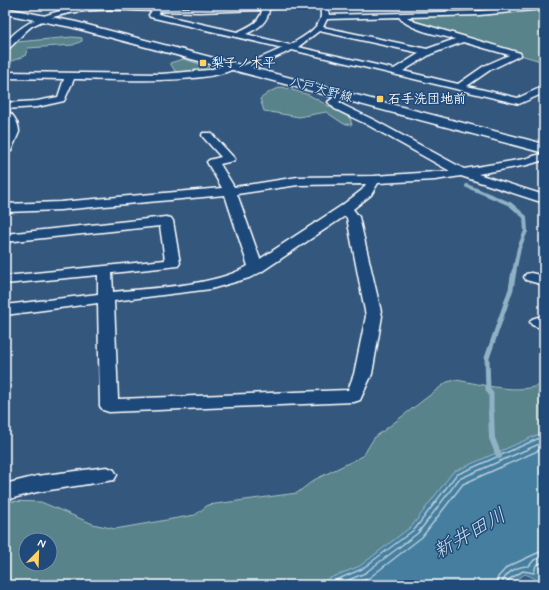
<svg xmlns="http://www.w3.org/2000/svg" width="549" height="590" font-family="Mynerve,'Klee One',sans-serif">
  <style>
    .green { fill: #58838a; stroke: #acc1c4; fill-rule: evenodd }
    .water { fill: #457e9f; stroke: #8fb2c5 }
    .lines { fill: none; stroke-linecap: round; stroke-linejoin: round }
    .shore { stroke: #b5cbd9; stroke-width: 1.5 }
    .stream-far2 { stroke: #8fb2c5; stroke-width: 4 }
    .stream-far1 { stroke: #8fb2c5; stroke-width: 5 }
    .stream { stroke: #8fb2c5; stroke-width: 6 }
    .minor-casing { stroke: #fff; stroke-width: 3 }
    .major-casing { stroke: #fff; stroke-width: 3 }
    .minor { fill: #1f4a7a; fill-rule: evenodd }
    .major { fill: #1f4a7a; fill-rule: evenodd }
    .poi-dot { fill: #ffd166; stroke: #1f4a7a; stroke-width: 1.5 }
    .labels { text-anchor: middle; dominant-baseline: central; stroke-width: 3; stroke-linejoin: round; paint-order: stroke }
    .far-poi-label { font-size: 13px; font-weight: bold; fill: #fff; stroke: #1f4a7a; text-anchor: start }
    .far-street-label { font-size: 13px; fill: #fff; stroke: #1f4a7a }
    .near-water-label { font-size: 20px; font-style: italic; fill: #d0dfe7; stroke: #1f4a7a }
  </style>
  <rect width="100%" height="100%" fill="#34577d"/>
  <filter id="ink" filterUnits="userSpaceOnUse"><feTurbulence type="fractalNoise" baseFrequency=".025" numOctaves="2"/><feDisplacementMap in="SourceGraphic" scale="8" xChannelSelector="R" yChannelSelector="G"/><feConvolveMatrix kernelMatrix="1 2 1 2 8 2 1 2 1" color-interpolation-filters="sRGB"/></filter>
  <g filter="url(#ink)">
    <!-- green -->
    <path class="green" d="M 544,8 L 544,62 L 420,25 L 405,17 Z
      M 72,37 L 82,38 L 82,41 L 73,45 L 28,48 L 25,56 L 12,61 L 8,71 L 5,73 L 5,43 Z
      M 183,59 L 213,68 L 213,71 L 181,74 L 175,71 L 170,63 Z
      M 282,87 L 309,95 L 350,118 L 352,125 L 344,124 L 326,112 L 299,117 L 264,111 L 260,99 L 271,91 Z
      M 456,380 C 482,384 520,396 544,383 L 544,432 L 453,472 L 412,526 L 360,566 L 313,585 L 5,585 L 5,503 L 9,501 L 41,502 L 93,524 L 115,529 L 195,515 L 208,505 L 297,493 L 314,480 L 363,456 L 374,438 L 447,382 ZM 26,540 L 50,540 L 50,564 L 26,564 Z"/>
    <!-- water -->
    <path class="water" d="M 544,432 L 544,546 L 543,548 L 544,565 L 538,568 L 544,575 L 544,585 L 540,585 L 534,578 L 525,574 L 508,585 L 313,585 L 360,566 L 412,526 L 453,472 Z"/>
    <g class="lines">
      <!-- shore -->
      <path class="shore" d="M 324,585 L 362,569 L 415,529 L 456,475 L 544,436
        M 337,585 L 365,573 L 418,533 L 459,479 L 544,442
        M 353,585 L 369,578 L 422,537 L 463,484 L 544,448
        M 496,585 L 498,577 L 507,567 L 544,550
        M 502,585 C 504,573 517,566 529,566 L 534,560 L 544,556
        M 507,585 L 508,580 L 523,571 L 534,573 L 536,565 L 544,562"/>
      <!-- stream-far2 -->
      <path class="stream-far2" d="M 467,186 L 510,204 L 525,217 L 526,231 L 519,248 L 514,272"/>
      <!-- stream-far1 -->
      <path class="stream-far1" d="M 491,413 L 491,394 L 488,390 L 487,358 L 511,289 L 514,271"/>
      <!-- stream -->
      <path class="stream" d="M 491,412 L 492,438 L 499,456"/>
      <!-- minor casing -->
      <g class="minor-casing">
        <path id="minor" d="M 125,5 L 184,8 L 304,5 L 300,7 L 269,9 C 268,23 257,29 246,34 L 290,45 C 300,39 321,28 321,15 C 321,12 320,8 319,5 L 327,5 L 329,15 L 479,11 L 544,5 L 544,9 L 479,15 L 407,17 L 415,22 L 520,53 L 521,55 L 490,70 L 467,86 L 518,98 L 544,86 L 544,93 L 519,104 L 292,50 L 243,72 L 238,69 L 240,67 L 283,48 L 150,17 L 149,15 L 152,11 C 113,9 68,6 32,26 C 24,31 11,49 5,51 L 5,43 C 36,7 82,6 125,5 ZM 262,10 C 260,23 248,27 237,32 L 158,14 L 160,11 L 199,12 ZM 399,17 C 409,30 439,35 455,39 L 427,49 L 323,27 L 327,19 ZM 319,31 L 420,53 L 394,69 L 298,47 ZM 463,42 L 509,55 L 484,66 L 458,84 L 403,71 L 431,54 Z
          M 233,63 L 237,66 C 220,85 102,80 74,79 L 64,101 L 37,107 L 5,109 L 5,103 L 37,101 L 58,97 L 64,79 L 5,78 L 5,72 L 162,74 L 209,70 Z
          M 342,92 L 347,95 L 339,102 L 343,105 L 374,120 L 464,169 L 524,159 L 544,153 L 544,160 L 527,165 L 478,174 L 544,195 L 544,203 L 461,176 L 435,180 L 378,183 L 371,195 L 353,209 L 359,217 L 382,316 L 372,374 L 360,400 L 354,402 L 109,412 L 103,410 L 100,406 L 98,303 L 5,315 L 5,305 L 98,294 L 98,275 L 5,284 L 5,276 L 165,260 L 160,226 L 5,242 L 5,234 L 166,217 L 171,218 L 173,221 L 180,263 L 178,266 L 112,273 L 113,292 C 152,288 215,286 248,266 L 225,195 L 60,210 L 5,212 L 5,204 L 60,202 L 222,188 L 207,162 L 209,160 L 221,157 L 203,137 L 202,135 L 203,133 L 211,133 L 235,159 L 233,161 L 220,164 L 234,187 L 298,177 L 374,176 L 450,171 L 366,124 L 335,109 L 328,102 L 339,93 ZM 366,184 L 362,190 L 341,206 L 260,259 L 237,194 L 298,185 ZM 345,216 L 347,218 L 366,316 L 354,374 L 348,390 L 118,399 L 114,301 L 211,289 L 249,278 L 261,272 Z
          M 5,110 C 13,112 19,124 19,132 L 11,151 L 5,154 L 5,140 L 8,132 L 5,120 Z
          M 531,273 L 544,276 L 544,285 L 526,280 L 524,277 L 526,274 Z
          M 538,317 L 544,319 L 544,329 L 532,325 L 530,322 L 532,319 Z
          M 107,467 L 114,470 L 117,475 L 114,480 L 37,492 L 5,500 L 5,484 L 37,476 Z"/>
      </g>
      <!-- major casing -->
      <g class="major-casing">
        <path id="major" d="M 5,8 L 76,22 L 544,144 L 544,153 L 71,27 L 5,14 Z"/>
      </g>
      <!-- minor -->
      <use href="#minor" class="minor"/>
      <!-- major -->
      <use href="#major" class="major"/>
    </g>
  </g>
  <!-- markers -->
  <g class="poi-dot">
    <rect x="199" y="59" width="8" height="8" rx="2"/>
    <rect x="376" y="95" width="8" height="8" rx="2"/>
  </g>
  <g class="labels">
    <!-- far-poi labels -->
    <g class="far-poi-label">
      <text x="211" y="63">梨子ノ木平</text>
      <text x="388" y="99">石手洗団地前</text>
    </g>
    <!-- far-street labels -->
    <g class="far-street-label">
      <text transform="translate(321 90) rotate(15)">八戸大野線</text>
    </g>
    <!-- near-water labels -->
    <g class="near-water-label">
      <text transform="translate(470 534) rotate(-30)">新井田川</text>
    </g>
  </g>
  <!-- margin -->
  <rect width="549" height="590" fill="none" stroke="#1f4a7a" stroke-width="20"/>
  <rect x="10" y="10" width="529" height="570" fill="none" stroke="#fff" stroke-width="1.5" filter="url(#ink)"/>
  <!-- north arrow -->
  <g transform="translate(38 552) rotate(23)"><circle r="19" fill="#1f4a7a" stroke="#7992af"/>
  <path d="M0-3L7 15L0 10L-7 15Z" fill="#ffd166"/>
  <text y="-6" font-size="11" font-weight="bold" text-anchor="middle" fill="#ffffff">N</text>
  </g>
</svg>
